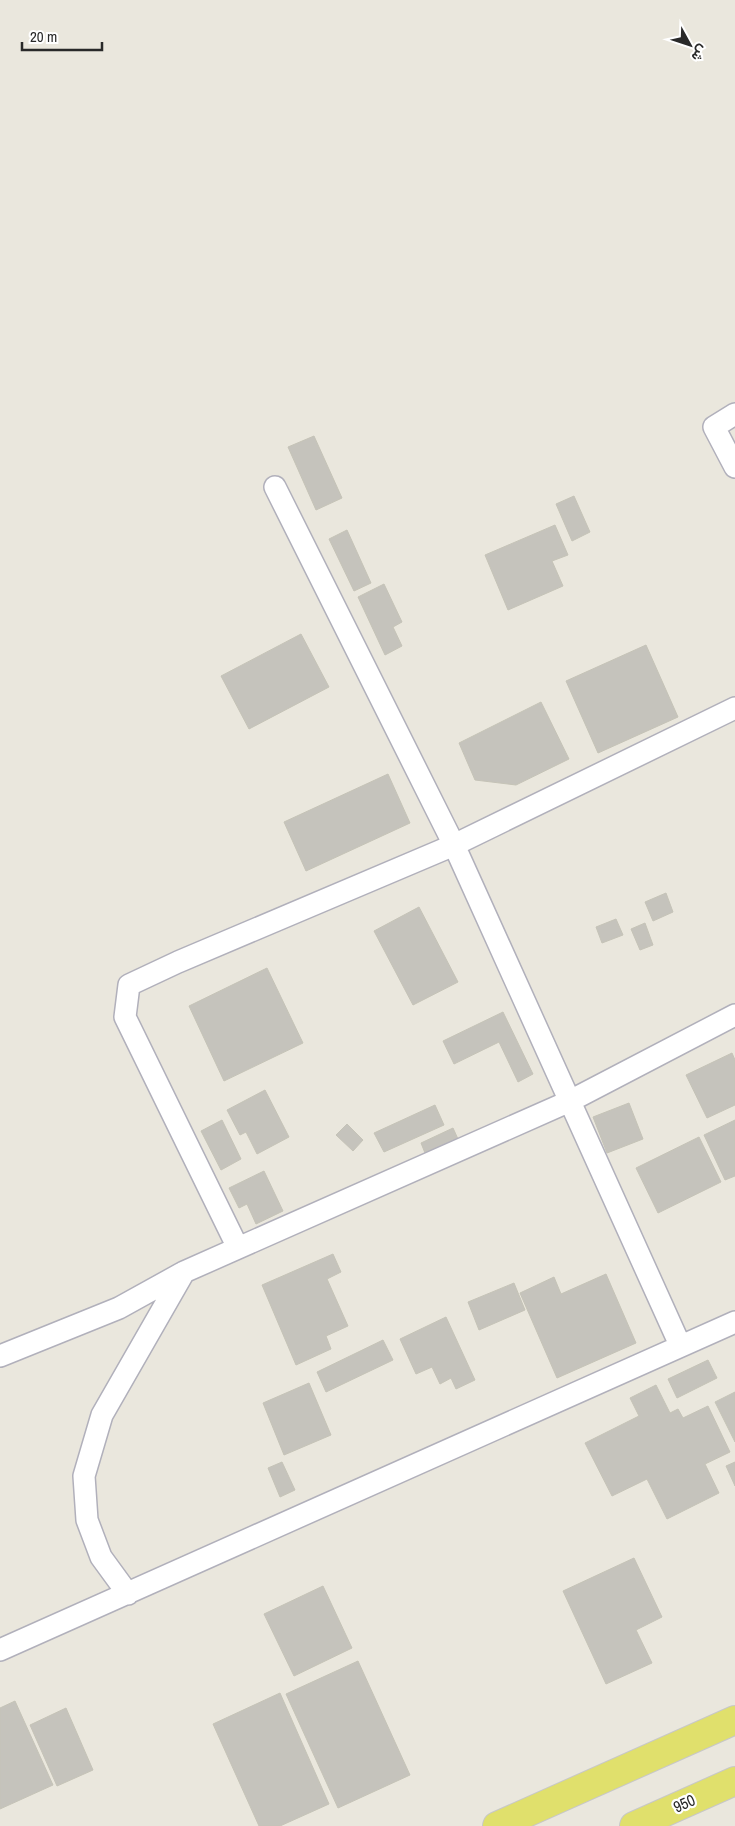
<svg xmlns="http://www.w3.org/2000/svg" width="735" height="1826" font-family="'Archivo Narrow',Vazirmatn,sans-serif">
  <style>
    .building { fill: #c5c3bc; stroke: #c5c3b7 }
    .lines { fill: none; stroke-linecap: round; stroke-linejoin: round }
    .street-casing { stroke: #b1b0bb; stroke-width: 24 }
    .primary-casing { stroke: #c7c7c7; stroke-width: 30 }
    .street { stroke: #fff; stroke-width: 21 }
    .primary { stroke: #e0e06c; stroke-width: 28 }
    .labels { text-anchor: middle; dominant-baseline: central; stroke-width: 4.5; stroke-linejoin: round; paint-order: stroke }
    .street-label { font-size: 16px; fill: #292929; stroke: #fff }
  </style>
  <rect width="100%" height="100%" fill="#eae7dd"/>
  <!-- building -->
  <path class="building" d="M 314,436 L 342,498 L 316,510 L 288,447 Z
    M 574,496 L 590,532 L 572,541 L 556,504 Z
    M 555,525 L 568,555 L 552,561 L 563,586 L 508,610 L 485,555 Z
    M 347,530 L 371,583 L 354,591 L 329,539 Z
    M 384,584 L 402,622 L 393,627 L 402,646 L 385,655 L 358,597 Z
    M 301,634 L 329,687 L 249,729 L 221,676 Z
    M 646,645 L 678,717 L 598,753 L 566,681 Z
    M 541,702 L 569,759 L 516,785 L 475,780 L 459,743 Z
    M 388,774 L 410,823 L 306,871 L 284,822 Z
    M 666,893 L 673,912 L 653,921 L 645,902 Z
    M 419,907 L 458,982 L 413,1005 L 374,931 Z
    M 616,919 L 623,935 L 602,943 L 596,927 Z
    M 645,923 L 653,945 L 640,950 L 631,929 Z
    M 267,968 L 303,1043 L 224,1081 L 189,1006 Z
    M 503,1012 L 533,1074 L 518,1082 L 499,1042 L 454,1064 L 443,1041 Z
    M 732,1053 L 735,1060 L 735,1105 L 707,1118 L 686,1075 Z
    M 265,1090 L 289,1137 L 257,1154 L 246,1132 L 240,1135 L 227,1110 Z
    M 629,1103 L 643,1139 L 607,1153 L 593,1117 Z
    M 435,1105 L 444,1125 L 384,1152 L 374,1133 Z
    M 222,1120 L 241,1159 L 221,1170 L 201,1131 Z
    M 735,1120 L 735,1176 L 725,1180 L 704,1135 Z
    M 347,1124 L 363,1140 L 353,1151 L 336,1135 Z
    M 453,1128 L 458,1139 L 425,1153 L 421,1143 Z
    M 699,1137 L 721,1182 L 658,1213 L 636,1168 Z
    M 264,1171 L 283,1211 L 256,1224 L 247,1204 L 239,1208 L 229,1188 Z
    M 333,1254 L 341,1272 L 327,1279 L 348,1326 L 326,1336 L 331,1349 L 296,1365 L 262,1285 Z
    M 606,1274 L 636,1343 L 557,1378 L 520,1293 L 554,1277 L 561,1294 Z
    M 514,1283 L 525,1310 L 479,1330 L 468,1302 Z
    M 446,1317 L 475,1380 L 456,1389 L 451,1378 L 440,1384 L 432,1367 L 416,1374 L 400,1339 Z
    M 383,1340 L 393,1360 L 326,1392 L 317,1372 Z
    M 708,1360 L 717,1378 L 677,1398 L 668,1379 Z
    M 309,1383 L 331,1435 L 284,1455 L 263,1403 Z
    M 656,1385 L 670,1413 L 678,1409 L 683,1418 L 708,1406 L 730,1452 L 705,1464 L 719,1493 L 667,1519 L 647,1479 L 612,1496 L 585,1443 L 639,1416 L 630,1398 Z
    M 735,1392 L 735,1442 L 715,1402 Z
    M 282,1462 L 295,1490 L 280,1497 L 268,1468 Z
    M 735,1462 L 735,1486 L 726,1466 Z
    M 634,1558 L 662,1617 L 636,1630 L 652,1663 L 606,1684 L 563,1591 Z
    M 323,1586 L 352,1648 L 294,1676 L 264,1614 Z
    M 358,1661 L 410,1775 L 338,1808 L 286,1694 Z
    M 280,1693 L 329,1804 L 280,1826 L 259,1826 L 213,1724 Z
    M 15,1701 L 53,1785 L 0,1809 L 0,1708 Z
    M 66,1708 L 93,1770 L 57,1786 L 30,1725 Z"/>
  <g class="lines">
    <!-- street casing -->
    <g class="street-casing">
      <path id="street" d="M 735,414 L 714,427 L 735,467
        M 275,487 L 454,845 L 680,1345
        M 238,1248 L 125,1017 L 129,985 L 178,962 L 454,845 L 735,708
        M 0,1356 L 119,1308 L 184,1272 L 570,1101 L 735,1015
        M 128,1594 L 101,1557 L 87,1520 L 84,1476 L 102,1415 L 184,1272
        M 0,1650 L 735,1322"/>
    </g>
    <!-- primary casing -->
    <g class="primary-casing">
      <path id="primary" d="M 497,1826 L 735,1720
        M 634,1826 L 735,1781"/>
    </g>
    <!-- street -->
    <use href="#street" class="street"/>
    <!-- primary -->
    <use href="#primary" class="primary"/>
  </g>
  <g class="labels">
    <!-- street labels -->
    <g class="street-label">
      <text transform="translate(684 1803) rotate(-24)">950</text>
    </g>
  </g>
  <!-- north arrow -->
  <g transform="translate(690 45) rotate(130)" stroke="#ffffff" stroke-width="4" paint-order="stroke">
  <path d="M0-4L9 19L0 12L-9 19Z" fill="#292929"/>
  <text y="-8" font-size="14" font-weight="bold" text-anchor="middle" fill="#292929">ش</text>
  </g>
  <!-- scale -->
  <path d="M22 42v8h80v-8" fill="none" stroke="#292929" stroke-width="2.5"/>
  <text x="30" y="42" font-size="15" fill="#292929" stroke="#ffffff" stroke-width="4" paint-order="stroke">20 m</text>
</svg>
